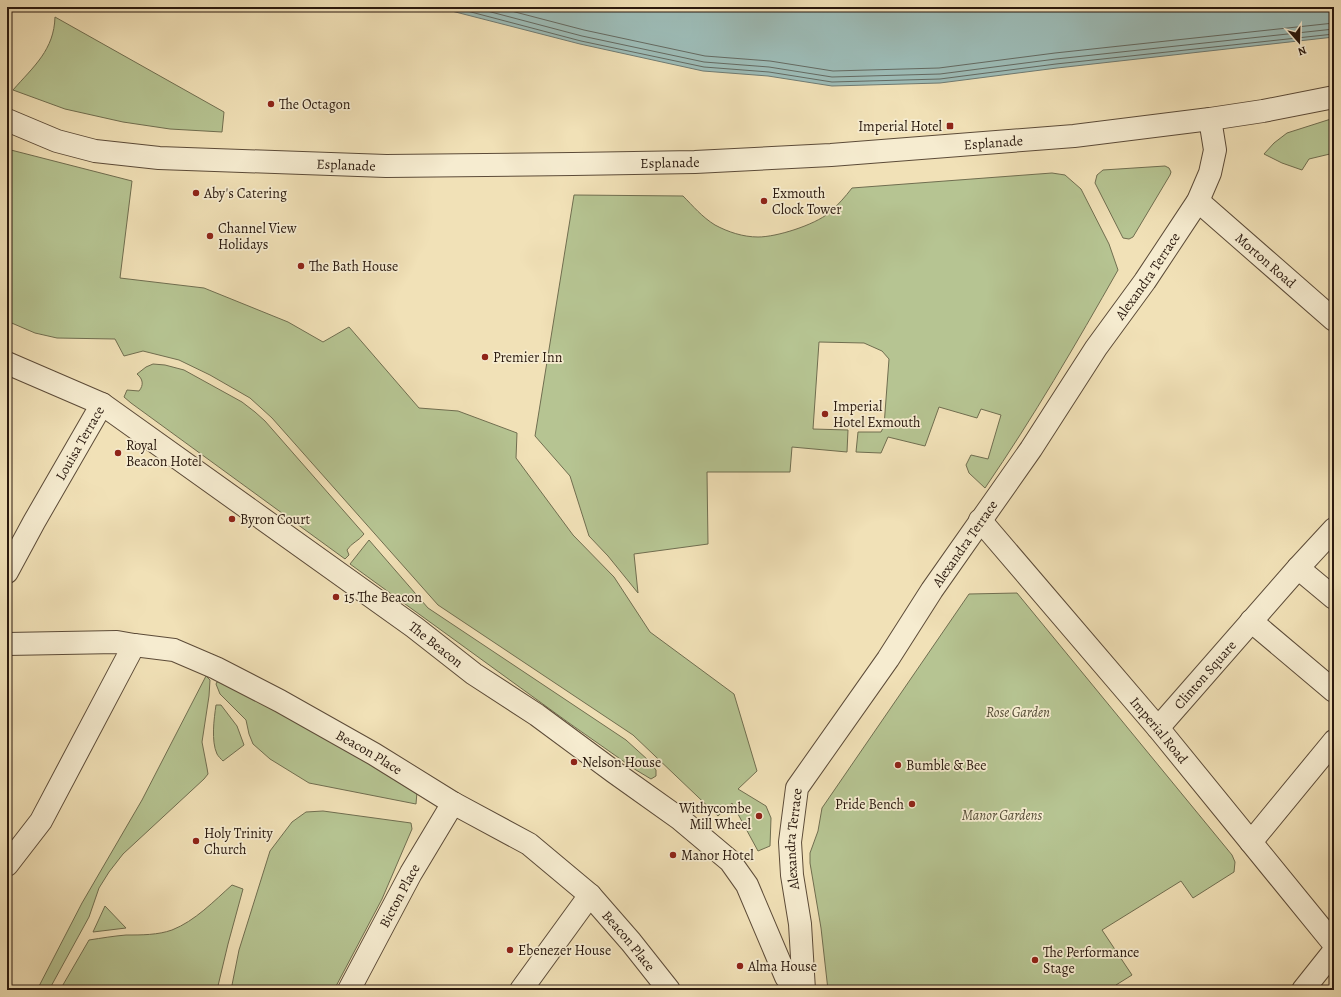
<svg xmlns="http://www.w3.org/2000/svg" width="1341" height="997" font-family="Alegreya,serif">
  <style>
    .green { fill: #b6c492; stroke: #706e50 }
    .water { fill: #9dbcb7; stroke: #6f7b73 }
    .lines { fill: none; stroke-linecap: round; stroke-linejoin: round }
    .shore { stroke: #646a62; stroke-width: 1 }
    .minor-casing { stroke: #5c4b38; stroke-width: 24 }
    .tertiary-casing { stroke: #5c4b38; stroke-width: 24 }
    .minor { stroke: #f6ecd0; stroke-width: 22 }
    .tertiary { stroke: #f6ecd0; stroke-width: 22 }
    .poi-dot { fill: #8f2418; stroke: #f6ecd0; stroke-width: 1.5 }
    .labels { text-anchor: middle; dominant-baseline: central; stroke-width: 3.5; stroke-linejoin: round; paint-order: stroke }
    .poi-label { font-size: 14px; fill: #2a190e; stroke: #f6ecd0; text-anchor: start }
    .street-label { font-size: 14px; fill: #2a190e; stroke: #f6ecd0 }
    .park-label { font-size: 14px; font-style: italic; fill: #544c36; stroke: #f6ecd0 }
  </style>
  <rect width="100%" height="100%" fill="#f1e1b7"/>
  <filter id="stains"><feTurbulence type="fractalNoise" baseFrequency=".005" numOctaves="4"/><feColorMatrix values="0 0 0 0 .2 0 0 0 0 .09 0 0 0 0 .02 0 0 0 .5 -.17"/></filter>
  <radialGradient id="worn" r=".72"><stop offset=".6" stop-color="#630" stop-opacity="0"/><stop offset="1" stop-color="#630" stop-opacity=".3"/></radialGradient>
  <!-- green -->
  <path class="green" d="M 55,17 L 224,112 L 222,132 L 170,129 L 123,122 L 65,109 L 13,90 C 34,66 54,50 55,17 Z
    M 1334,118 L 1334,153 L 1309,159 L 1302,170 L 1282,163 L 1264,154 L 1274,143 L 1287,133 Z
    M 7,149 L 132,181 L 120,278 L 204,288 L 288,322 L 323,342 L 349,327 L 419,408 L 458,411 L 517,433 L 516,458 L 573,535 L 614,577 L 650,632 L 734,694 L 757,771 L 738,789 L 766,806 L 771,818 L 770,846 L 758,851 L 732,803 L 718,816 L 633,735 L 438,605 L 272,418 L 250,398 L 210,375 L 179,360 L 143,351 L 124,356 L 115,339 L 57,338 L 35,333 L 7,321 Z
    M 1165,166 L 1169,168 L 1171,172 L 1170,175 L 1133,237 L 1129,239 L 1123,238 L 1095,183 L 1097,175 L 1103,170 Z
    M 1052,173 L 1065,175 L 1081,189 L 1109,244 L 1118,270 C 1076,344 1033,418 985,488 L 969,473 L 966,465 L 971,455 L 988,459 L 1001,415 L 981,409 L 977,418 L 939,407 L 925,446 L 888,437 L 881,453 L 856,452 L 858,432 L 881,432 L 884,426 L 889,359 L 882,351 L 864,343 L 819,342 L 813,429 L 848,430 L 847,452 L 792,447 L 790,472 L 707,472 L 708,544 L 634,554 L 638,593 L 608,556 L 589,536 L 570,476 L 535,436 L 574,195 L 683,196 C 693,206 702,217 715,225 C 728,232 743,237 758,237 C 777,237 814,225 829,213 C 838,205 845,197 852,188 Z
    M 153,364 L 165,365 L 184,370 L 242,402 L 255,412 L 265,421 L 364,534 C 359,541 351,543 347,550 L 349,555 L 345,559 L 131,403 L 124,397 L 127,390 L 139,391 C 144,385 143,379 137,374 L 146,367 Z
    M 369,540 L 428,608 L 626,740 L 648,760 L 656,770 L 656,776 L 651,779 L 636,770 L 569,723 L 350,564 Z
    M 1017,593 L 1232,855 L 1235,862 L 1234,872 L 1193,898 L 1181,881 L 1102,930 L 1132,975 L 1116,985 L 1112,990 L 828,990 L 821,928 L 810,863 L 810,853 L 818,831 L 822,808 L 969,594 Z
    M 206,676 L 210,680 L 209,696 L 202,742 L 207,768 L 208,774 L 204,779 L 123,854 L 109,872 L 99,888 L 89,917 L 49,990 L 37,990 L 82,903 L 142,800 Z
    M 221,681 L 266,703 L 417,792 L 416,804 L 309,783 L 270,759 L 253,744 L 249,734 L 246,720 L 220,694 L 216,684 L 217,682 Z
    M 216,705 L 221,705 L 237,726 L 244,745 L 223,761 C 221,759 218,756 217,754 C 211,741 214,719 216,705 Z
    M 323,811 L 411,823 L 412,829 L 382,899 L 334,990 L 231,990 L 239,950 L 270,851 L 292,822 L 306,812 Z
    M 232,885 L 243,889 L 228,944 L 217,990 L 60,990 L 89,940 C 102,938 114,936 126,935 C 142,935 158,935 172,930 C 195,921 214,901 232,885 Z
    M 105,906 L 126,928 L 93,932 Z"/>
  <!-- water -->
  <path class="water" d="M 436,7 L 1334,7 L 1334,37 L 1057,68 L 940,83 L 832,86 L 768,76 L 703,71 L 580,44 Z"/>
  <g class="lines">
    <!-- shore -->
    <path class="shore" d="M 452,7 L 581,41 L 704,67 L 769,72 L 832,82 L 940,79 L 1056,64 L 1334,34
      M 472,7 L 582,36 L 704,62 L 769,67 L 832,77 L 940,74 L 1056,59 L 1334,29
      M 496,7 L 584,30 L 705,56 L 770,61 L 833,71 L 939,68 L 1055,53 L 1334,23"/>
    <!-- minor casing -->
    <g class="minor-casing">
      <g id="minor">
        <path id="s1" d="M 1198,201 L 1334,320"/>
        <path id="s2" d="M 7,363 L 102,404 L 414,627 L 474,674 L 537,715 L 614,772 L 680,819 L 730,861 L 747,885 L 786,977 L 796,990"/>
        <path id="s3" d="M 980,520 L 1158,728 L 1334,944"/>
        <path d="M 1298,568 L 1334,598"/>
        <path id="s4" d="M 7,572 L 34,522 L 102,404"/>
        <path d="M 1251,621 L 1334,691"/>
        <path id="s5" d="M 7,644 L 117,642 L 134,645 L 174,650 L 216,668 L 280,701 L 374,754 L 453,803 L 529,844 L 590,895 L 631,942 L 669,990"/>
        <path id="s6" d="M 1158,728 L 1298,568 L 1334,529"/>
        <path d="M 1251,842 L 1334,741"/>
        <path d="M 7,865 L 41,821 L 134,645"/>
        <path id="s7" d="M 349,990 L 411,873 L 453,803"/>
        <path d="M 521,990 L 590,895"/>
        <path d="M 1303,990 L 1334,951"/>
      </g>
    </g>
    <!-- tertiary casing -->
    <g class="tertiary-casing">
      <g id="tertiary">
        <path id="s8" d="M 7,120 L 57,141 L 95,151 L 159,158 L 386,166 L 573,164 L 695,162 L 831,155 L 1074,136 L 1210,119 L 1263,111 L 1334,97"/>
        <path id="s9" d="M 804,990 L 800,924 L 792,875 L 790,842 L 797,788 L 888,659 L 932,590 L 1031,449 L 1096,348 L 1145,281 L 1198,201 L 1210,173 L 1215,150 L 1210,119"/>
      </g>
    </g>
    <!-- minor -->
    <use href="#minor" class="minor"/>
    <!-- tertiary -->
    <use href="#tertiary" class="tertiary"/>
  </g>
  <!-- markers -->
  <g class="poi-dot">
    <circle cx="271" cy="104" r="4"/>
    <rect x="946" y="122" width="8" height="8" rx="2"/>
    <circle cx="196" cy="193" r="4"/>
    <circle cx="764" cy="201" r="4"/>
    <circle cx="210" cy="236" r="4"/>
    <circle cx="301" cy="266" r="4"/>
    <circle cx="485" cy="357" r="4"/>
    <circle cx="825" cy="414" r="4"/>
    <circle cx="118" cy="453" r="4"/>
    <circle cx="232" cy="519" r="4"/>
    <circle cx="336" cy="597" r="4"/>
    <circle cx="574" cy="762" r="4"/>
    <circle cx="898" cy="765" r="4"/>
    <circle cx="912" cy="804" r="4"/>
    <circle cx="759" cy="816" r="4"/>
    <circle cx="196" cy="841" r="4"/>
    <circle cx="673" cy="855" r="4"/>
    <circle cx="510" cy="950" r="4"/>
    <circle cx="1035" cy="960" r="4"/>
    <circle cx="740" cy="966" r="4"/>
  </g>
  <g class="labels">
    <!-- poi labels -->
    <g class="poi-label">
      <text x="279" y="104">The Octagon</text>
      <text x="942" y="126" text-anchor="end">Imperial Hotel</text>
      <text x="204" y="193">Aby's Catering</text>
      <text x="772" y="193">Exmouth<tspan x="772" dy="16">Clock Tower</tspan></text>
      <text x="218" y="228">Channel View<tspan x="218" dy="16">Holidays</tspan></text>
      <text x="309" y="266">The Bath House</text>
      <text x="493" y="357">Premier Inn</text>
      <text x="833" y="406">Imperial<tspan x="833" dy="16">Hotel Exmouth</tspan></text>
      <text x="126" y="445">Royal<tspan x="126" dy="16">Beacon Hotel</tspan></text>
      <text x="240" y="519">Byron Court</text>
      <text x="344" y="597">15 The Beacon</text>
      <text x="582" y="762">Nelson House</text>
      <text x="906" y="765">Bumble &amp; Bee</text>
      <text x="904" y="804" text-anchor="end">Pride Bench</text>
      <text x="751" y="808" text-anchor="end">Withycombe<tspan x="751" dy="16">Mill Wheel</tspan></text>
      <text x="204" y="833">Holy Trinity<tspan x="204" dy="16">Church</tspan></text>
      <text x="681" y="855">Manor Hotel</text>
      <text x="518" y="950">Ebenezer House</text>
      <text x="1043" y="952">The Performance<tspan x="1043" dy="16">Stage</tspan></text>
      <text x="748" y="966">Alma House</text>
    </g>
    <!-- street labels -->
    <g class="street-label">
      <text stroke="none"><textPath href="#s8" startOffset="993">Esplanade</textPath></text>
      <text stroke="none"><textPath href="#s8" startOffset="669">Esplanade</textPath></text>
      <text stroke="none"><textPath href="#s8" startOffset="345">Esplanade</textPath></text>
      <text stroke="none"><textPath href="#s1" startOffset="90">Morton Road</textPath></text>
      <text stroke="none"><textPath href="#s9" startOffset="824">Alexandra Terrace</textPath></text>
      <text stroke="none"><textPath href="#s4" startOffset="148">Louisa Terrace</textPath></text>
      <text stroke="none"><textPath href="#s9" startOffset="500">Alexandra Terrace</textPath></text>
      <text stroke="none"><textPath href="#s2" startOffset="515">The Beacon</textPath></text>
      <text stroke="none"><textPath href="#s6" startOffset="71">Clinton Square</textPath></text>
      <text stroke="none"><textPath href="#s3" startOffset="276">Imperial Road</textPath></text>
      <text stroke="none"><textPath href="#s5" startOffset="388">Beacon Place</textPath></text>
      <text stroke="none"><textPath href="#s9" startOffset="152">Alexandra Terrace</textPath></text>
      <text stroke="none"><textPath href="#s7" startOffset="107">Bicton Place</textPath></text>
      <text stroke="none"><textPath href="#s5" startOffset="712">Beacon Place</textPath></text>
    </g>
    <!-- park labels -->
    <g class="park-label">
      <text x="1018" y="712">Rose Garden</text>
      <text x="1002" y="815">Manor Gardens</text>
    </g>
  </g>
  <!-- margin -->
  <rect width="1341" height="997" fill="none" stroke="#f1e1b7" stroke-width="24"/>
  <rect x="8" y="8" width="1325" height="981" fill="none" stroke="#2a190e" stroke-width="2"/>
  <rect x="12" y="12" width="1317" height="973" fill="none" stroke="#2a190e"/>
  <!-- north arrow -->
  <g transform="translate(1299 42) rotate(160)" stroke="#f6ecd0" stroke-width="3" paint-order="stroke">
  <path d="M0-3L7 15L0 10L-7 15Z" fill="#2a190e"/>
  <text y="-6" font-size="11" font-weight="bold" text-anchor="middle" fill="#2a190e">N</text>
  </g>
  <rect width="100%" height="100%" filter="url(#stains)"/>
  <rect width="100%" height="100%" fill="url(#worn)"/>
</svg>
